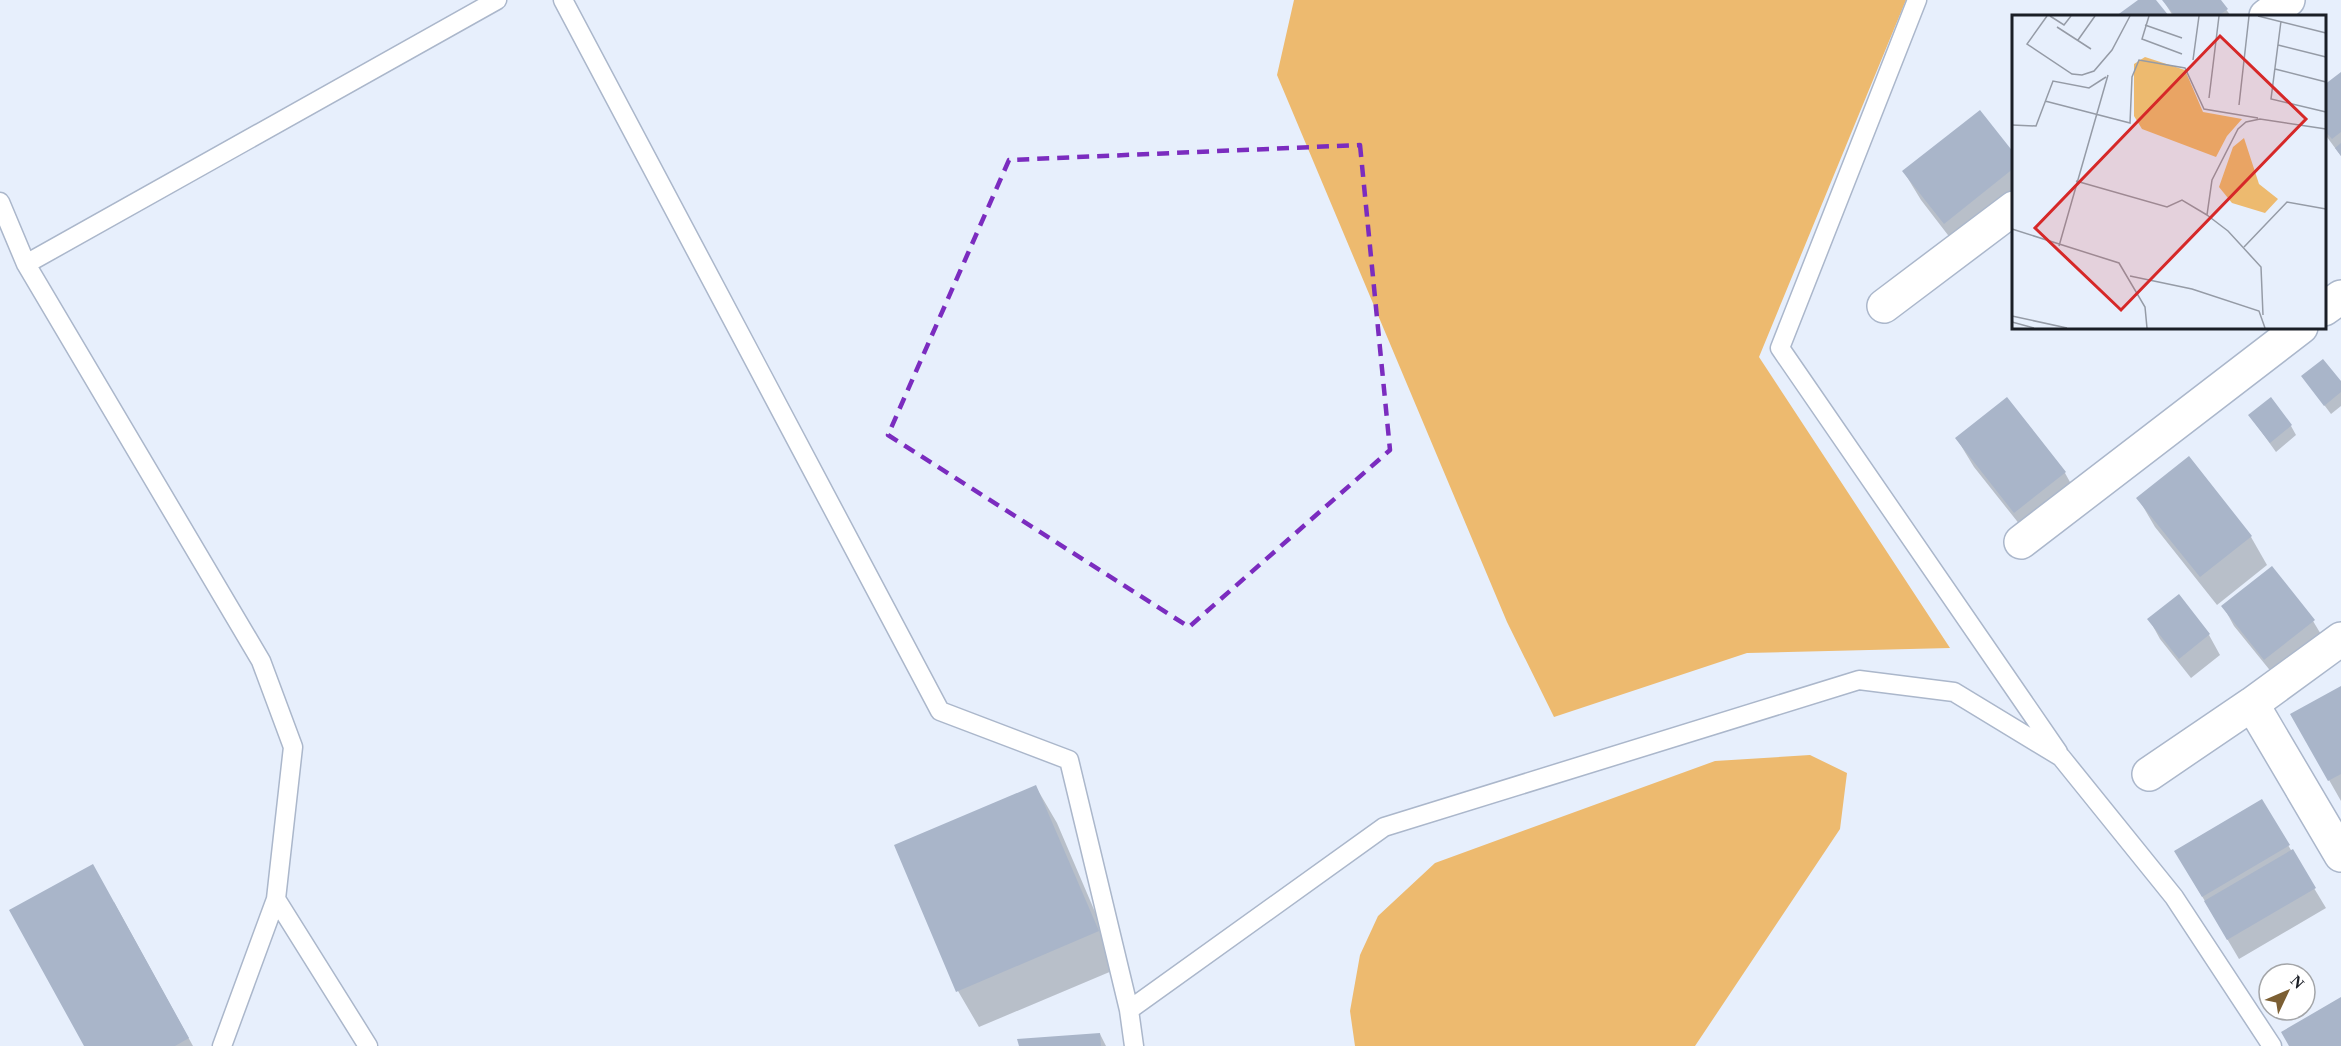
<svg xmlns="http://www.w3.org/2000/svg" width="2341" height="1046" font-family="'Times New Roman',serif">
  <style>
    .water { fill: #edba6f }
    .shadow { fill: #0003 }
    .building { fill: #a9b5c9 }
    .lines { fill: none; stroke-linecap: round; stroke-linejoin: round }
    .lane-casing { stroke: #abb7cb; stroke-width: 21 }
    .street-casing { stroke: #abb7cb; stroke-width: 36 }
    .lane { stroke: #fff; stroke-width: 18 }
    .street { stroke: #fff; stroke-width: 33 }
    .marked { fill: none; stroke: #7b2cbf; stroke-width: 4.5; stroke-dasharray: 12 8; stroke-linejoin: round }
    .inset-road { fill: none; stroke: #959ba6; stroke-width: 1.5 }
    .view { fill: #d62828; fill-opacity: 0.15; stroke: #d62828; stroke-width: 3 }
    .inset-edge { fill: none; stroke: #1a1e26; stroke-width: 3 }
  </style>
  <rect width="100%" height="100%" fill="#e7effc"/>
  <!-- water -->
  <path class="water" d="M 1294,0 L 1906,0 L 1759,357 L 1950,648 L 1747,653 L 1554,717 L 1507,622 L 1277,75 Z
    M 1810,755 L 1847,773 L 1840,829 L 1695,1046 L 1355,1046 L 1350,1011 L 1360,955 L 1378,916 L 1435,863 L 1715,761 Z"/>
  <!-- shadow -->
  <path class="shadow" d="M 2140,0 L 2154,0 L 2167,16 L 2119,16 Z
    M 2163,0 L 2219,0 L 2231,16 L 2173,16 Z
    M 2341,74 L 2341,156 L 2324,133 L 2324,87 Z
    M 2014,155 L 2014,210 L 1961,252 L 1921,200 L 1904,172 Z
    M 2303,377 L 2341,384 L 2341,406 L 2331,414 Z
    M 2250,416 L 2291,426 L 2296,435 L 2276,452 Z
    M 1957,439 L 2065,473 L 2081,502 L 2032,540 L 1974,467 Z
    M 2138,498 L 2251,537 L 2267,565 L 2217,605 L 2155,527 Z
    M 2178,596 L 2209,635 L 2220,655 L 2191,678 L 2160,639 L 2149,619 Z
    M 2223,606 L 2313,621 L 2325,641 L 2277,679 L 2234,626 Z
    M 2341,688 L 2341,801 L 2292,715 Z
    M 1036,787 L 1057,823 L 1119,968 L 979,1027 L 958,991 Z
    M 2262,802 L 2326,908 L 2239,959 L 2176,852 Z
    M 114,902 L 193,1046 L 86,1046 Z
    M 1100,1034 L 1106,1046 L 1020,1046 Z"/>
  <!-- building -->
  <path class="building" d="M 2138,0 L 2156,0 L 2169,16 L 2116,16 Z
    M 2162,0 L 2221,0 L 2228,9 L 2218,16 L 2175,16 Z
    M 2341,72 L 2341,132 L 2332,139 L 2324,130 L 2324,85 Z
    M 1980,110 L 2014,153 L 2014,168 L 1944,224 L 1902,171 Z
    M 2341,143 L 2341,156 L 2335,148 Z
    M 2323,359 L 2341,381 L 2341,392 L 2324,406 L 2301,376 Z
    M 2007,397 L 2066,472 L 2014,513 L 1955,438 Z
    M 2271,397 L 2292,425 L 2270,443 L 2248,415 Z
    M 2189,456 L 2252,536 L 2200,577 L 2136,498 Z
    M 2272,566 L 2315,620 L 2264,660 L 2221,606 Z
    M 2179,594 L 2210,634 L 2179,659 L 2147,619 Z
    M 2341,686 L 2341,774 L 2328,781 L 2290,714 Z
    M 1036,785 L 1099,931 L 956,992 L 894,845 Z
    M 2262,799 L 2290,845 L 2202,897 L 2174,851 Z
    M 2293,849 L 2316,888 L 2227,940 L 2204,901 Z
    M 93,864 L 189,1038 L 175,1046 L 84,1046 L 9,910 Z
    M 2341,997 L 2341,1046 L 2289,1046 L 2281,1032 Z
    M 1100,1033 L 1101,1046 L 1019,1046 L 1017,1039 Z"/>
  <g class="lines">
    <!-- lane casing -->
    <g class="lane-casing">
      <path id="lane" d="M 563,0 L 940,711 L 1069,760 L 1129,1010
        M 1917,0 L 1780,348 L 2058,752
        M 0,202 L 26,264 L 261,661 L 293,747 L 276,899 L 222,1046
        M 26,264 L 497,0
        M 276,899 L 368,1046
        M 1134,1046 L 1129,1010 L 1384,827 L 1859,680 L 1954,692 L 2061,757 L 2174,897 L 2272,1046"/>
    </g>
    <!-- street casing -->
    <g class="street-casing">
      <path id="street" d="M 2266,16 L 2288,0
        M 1884,306 L 2014,208
        M 2324,309 L 2341,297
        M 2021,542 L 2301,327
        M 2341,639 L 2252,704 L 2341,855
        M 2149,774 L 2252,704"/>
    </g>
    <!-- lane -->
    <use href="#lane" class="lane"/>
    <!-- street -->
    <use href="#street" class="street"/>
  </g>
  <!-- marked area -->
  <path class="marked" d="M 1360,145 L 1390,450 L 1189,627 L 888,435 L 1009,160 Z"/>
  <!-- overview -->
  <g transform="translate(2012 15)">
    <rect width="314" height="314" fill="#e7effc"/>
    <path d="M 133,42 L 173,55 L 191,97 L 230,104 L 215,121 L 204,142 L 130,114 L 122,101 L 122,49 ZM 232,123 L 247,169 L 266,184 L 253,198 L 220,188 L 207,172 L 221,132 Z" fill="#edba6f"/>
    <path class="inset-road" d="M 35,1 L 15,29 L 60,59 L 70,60 L 82,56 L 100,35 L 118,1M 38,1 L 52,10 L 59,1M 137,1 L 130,24 L 170,39M 246,1 L 314,18M 269,6 L 259,84 L 314,97M 133,10 L 170,23M 45,12 L 79,34M 66,25 L 83,1M 266,30 L 314,42M 181,45 L 187,1M 263,54 L 314,67M 197,83 L 207,1M 33,86 L 118,108 L 120,62 L 127,45 L 173,53 L 192,94 L 246,103M 227,90 L 237,1M 0,110 L 24,111 L 41,66 L 77,73 L 94,62M 64,166 L 155,192 L 170,185 L 195,200M 0,214 L 107,248 L 133,292 L 135,313M 47,231 L 96,60M 232,232 L 275,187 L 314,194M 118,261 L 180,274 L 247,296 L 253,313M 251,300 L 249,252 L 216,216 L 195,200 L 200,165 L 226,114 L 234,107 L 248,104 L 314,114M 0,301 L 55,313M 0,307 L 22,313"/>
    <path class="view" d="M 208,21 L 294,104 L 109,295 L 23,213 Z"/>
    <rect width="314" height="314" class="inset-edge"/>
  </g>
  <!-- north arrow -->
  <g transform="translate(2287 992) rotate(46)"><circle r="28" fill="#ffffff" stroke="#a3a5a8" stroke-width="1.5"/>
  <path d="M0-4.5L10 22L0 15L-10 22Z" fill="#7c5f33"/>
  <text y="-9" font-size="16" font-weight="bold" text-anchor="middle" fill="#1a1e26">N</text>
  </g>
</svg>
